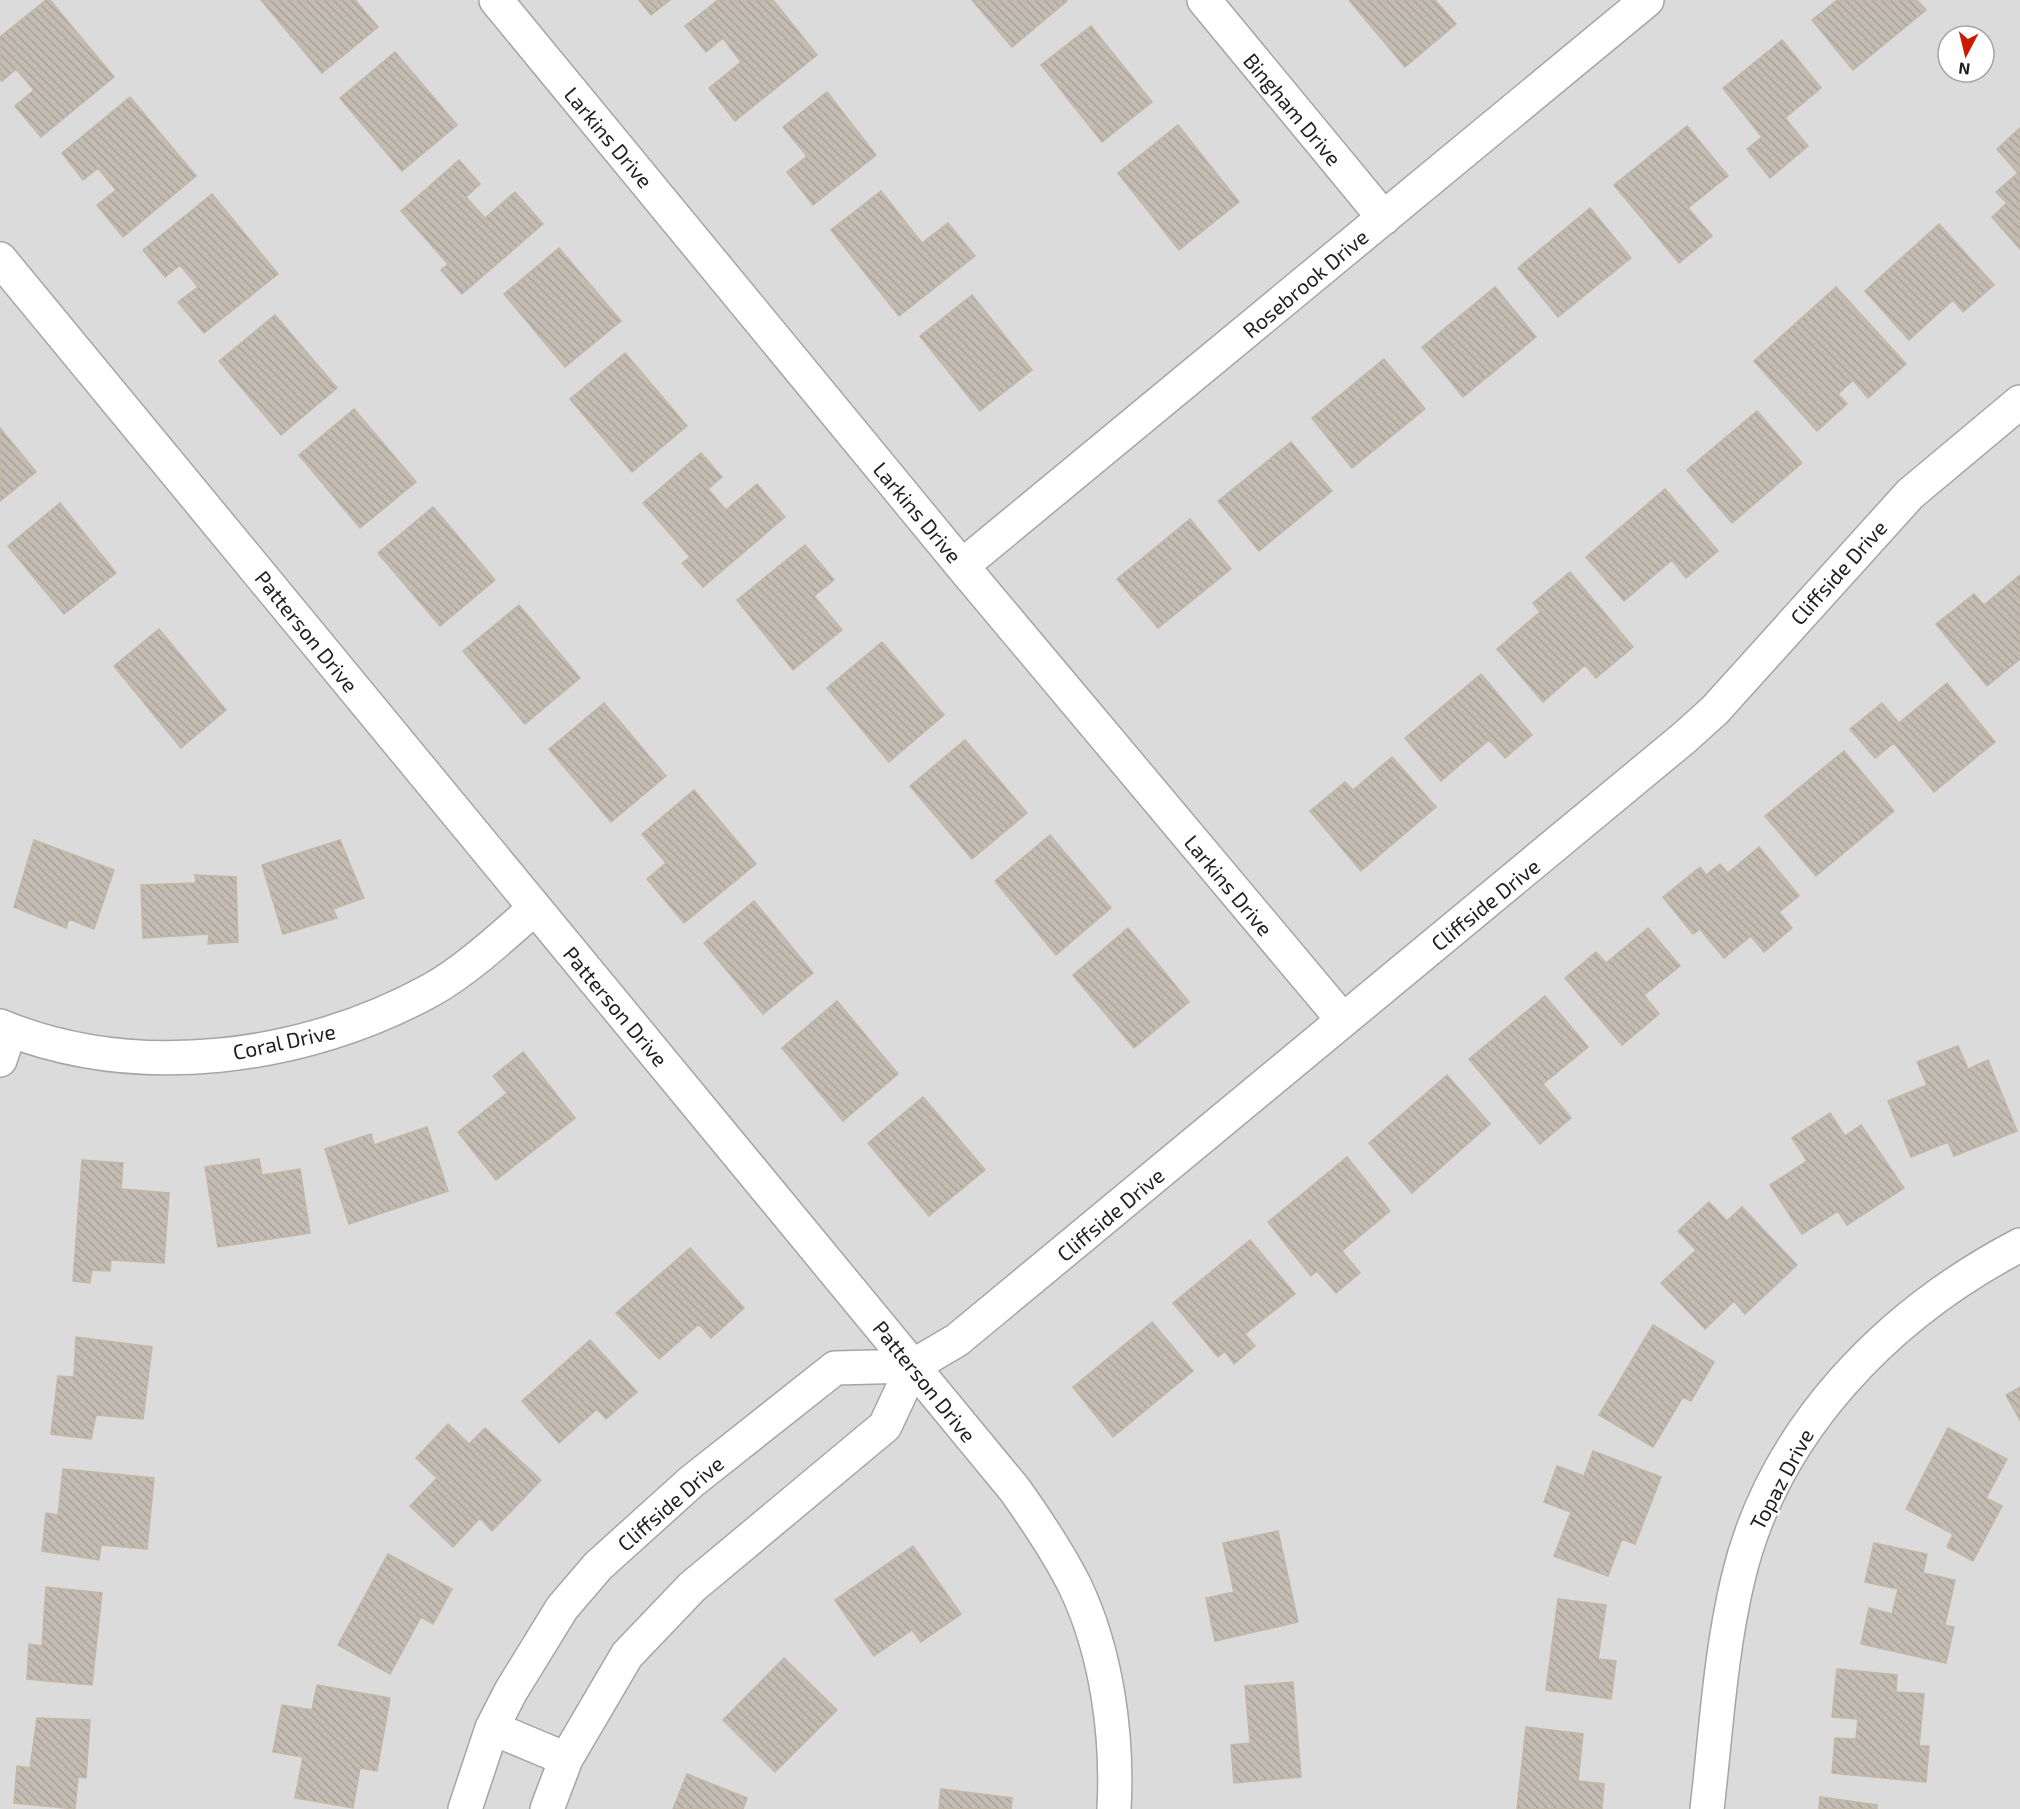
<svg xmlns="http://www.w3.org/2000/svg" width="2020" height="1809" font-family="'Exo 2',sans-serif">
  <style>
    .residential { fill: #dcdbdb; fill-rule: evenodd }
    .building { fill: url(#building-back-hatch); stroke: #c2b6a5; stroke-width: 1.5 }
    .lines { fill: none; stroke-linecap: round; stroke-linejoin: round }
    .street-casing { stroke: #a5a5a5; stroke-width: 36 }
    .street { stroke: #fff; stroke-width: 33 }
    .labels { text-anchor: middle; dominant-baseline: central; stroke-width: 4.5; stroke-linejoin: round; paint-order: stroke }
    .street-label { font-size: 21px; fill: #1e1e1e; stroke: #fff }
  </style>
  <defs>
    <pattern id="building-back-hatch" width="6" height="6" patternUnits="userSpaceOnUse" patternTransform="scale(1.5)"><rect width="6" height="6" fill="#c4bcb3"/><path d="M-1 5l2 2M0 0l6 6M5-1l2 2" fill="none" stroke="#a8a19a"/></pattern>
  </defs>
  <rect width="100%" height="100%" fill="#f0ede4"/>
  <!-- residential -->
  <path class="residential" d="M 0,0 L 2020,0 L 2020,1809 L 0,1809 ZM 1948,36 L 1984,36 L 1984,72 L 1948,72 Z"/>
  <!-- building -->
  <path class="building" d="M 46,0 L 50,0 L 114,77 L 41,137 L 15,106 L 34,90 L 16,69 L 2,81 L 0,79 L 0,37 Z
    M 261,0 L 355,0 L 378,27 L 322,73 Z
    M 639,0 L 670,0 L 651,15 Z
    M 718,0 L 773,0 L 817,55 L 735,121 L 709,88 L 741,62 L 723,38 L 706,52 L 685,26 Z
    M 972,0 L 1066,0 L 1067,1 L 1012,47 Z
    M 1349,0 L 1435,0 L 1456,24 L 1405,67 Z
    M 1837,0 L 1917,0 L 1926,10 L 1853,70 L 1812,20 Z
    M 1091,26 L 1152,102 L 1102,142 L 1041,65 Z
    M 1782,40 L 1821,88 L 1785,118 L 1808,146 L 1770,178 L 1747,149 L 1762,137 L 1723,88 Z
    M 395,52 L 457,125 L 402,171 L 340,98 Z
    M 827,92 L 876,155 L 813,205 L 787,172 L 807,156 L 783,127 Z
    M 130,97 L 196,176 L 123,237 L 97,205 L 116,190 L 98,168 L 83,180 L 62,153 Z
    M 1178,125 L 1239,202 L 1179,250 L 1118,173 Z
    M 1687,126 L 1728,176 L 1688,208 L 1712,236 L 1679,263 L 1614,185 Z
    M 2020,128 L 2020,249 L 1992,217 L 2007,203 L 1996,192 L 2018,173 L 1997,149 Z
    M 459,160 L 480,184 L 466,197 L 485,218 L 515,192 L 543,224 L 462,294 L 441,270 L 448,264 L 401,211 Z
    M 881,191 L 922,243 L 948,223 L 975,256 L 899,316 L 831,230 Z
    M 212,194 L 278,274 L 204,333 L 178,302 L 198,287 L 180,265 L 165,277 L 143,250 Z
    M 1590,208 L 1631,258 L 1558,317 L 1518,268 Z
    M 1939,224 L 1994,285 L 1963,312 L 1953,300 L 1909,340 L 1865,291 Z
    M 559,248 L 621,321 L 565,367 L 504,294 Z
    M 1495,287 L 1536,337 L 1463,397 L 1422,347 Z
    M 1836,287 L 1906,364 L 1868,398 L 1853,380 L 1838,394 L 1847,404 L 1817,431 L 1754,361 Z
    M 972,295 L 1032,370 L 980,411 L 920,336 Z
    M 275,315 L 337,388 L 281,435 L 219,361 Z
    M 625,353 L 687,426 L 632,472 L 570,399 Z
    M 1384,359 L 1425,409 L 1352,468 L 1312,418 Z
    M 354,409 L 416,482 L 360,528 L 299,455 Z
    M 1757,411 L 1802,463 L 1732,523 L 1687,470 Z
    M 0,428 L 36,472 L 0,501 Z
    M 1291,442 L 1332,491 L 1259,551 L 1218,501 Z
    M 701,453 L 722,477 L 708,489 L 726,510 L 757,484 L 785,517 L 703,587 L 682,563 L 690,557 L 643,503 Z
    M 1665,489 L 1718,551 L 1686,578 L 1672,560 L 1624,601 L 1586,557 Z
    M 60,503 L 116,573 L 64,614 L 8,546 Z
    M 433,507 L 495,580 L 440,626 L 378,553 Z
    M 1190,519 L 1231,569 L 1158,628 L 1117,579 Z
    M 805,545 L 834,580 L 814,596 L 842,630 L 793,670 L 737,600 Z
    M 1570,572 L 1633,647 L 1596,678 L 1585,665 L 1543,702 L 1497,649 L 1540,612 L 1533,603 Z
    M 2020,575 L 2020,659 L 1987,686 L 1936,624 L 1974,594 L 1984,605 Z
    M 519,605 L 580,678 L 525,724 L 463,651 Z
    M 159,629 L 226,710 L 181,748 L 114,666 Z
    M 882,642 L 944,715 L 889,762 L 827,688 Z
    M 1481,674 L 1532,735 L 1505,758 L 1489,740 L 1441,781 L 1405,738 Z
    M 1947,683 L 1995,742 L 1934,792 L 1894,743 L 1875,758 L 1850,729 L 1882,703 L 1899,723 Z
    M 604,703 L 666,776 L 611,822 L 549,749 Z
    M 965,740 L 1027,813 L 972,859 L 910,786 Z
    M 1844,751 L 1894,811 L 1816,876 L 1765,816 Z
    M 1392,757 L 1436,807 L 1361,871 L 1310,811 L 1345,782 L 1353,790 Z
    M 694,790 L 756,864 L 684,923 L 647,879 L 666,863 L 642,834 Z
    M 1050,835 L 1111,908 L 1056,955 L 995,881 Z
    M 34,840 L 114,870 L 94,929 L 69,919 L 66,928 L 14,907 Z
    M 340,840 L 364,898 L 333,909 L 337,918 L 283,934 L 262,865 Z
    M 1759,847 L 1799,896 L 1779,912 L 1792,928 L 1764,952 L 1751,936 L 1724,958 L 1700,929 L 1693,934 L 1663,897 L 1700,867 L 1706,875 L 1720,864 L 1728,873 Z
    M 195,875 L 236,877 L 238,942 L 208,944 L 209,934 L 143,938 L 141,885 L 196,883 Z
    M 754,901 L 813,973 L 763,1014 L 704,943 Z
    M 1128,928 L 1189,1002 L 1134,1048 L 1073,975 Z
    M 1648,928 L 1680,966 L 1644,995 L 1659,1014 L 1622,1045 L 1565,978 L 1596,952 L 1606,963 Z
    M 1545,996 L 1588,1047 L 1543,1084 L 1571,1118 L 1540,1144 L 1469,1059 Z
    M 837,1001 L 898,1074 L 843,1121 L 782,1048 Z
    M 1958,1046 L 1968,1069 L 1988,1060 L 2017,1131 L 1954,1156 L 1948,1142 L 1911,1157 L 1888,1101 L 1927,1085 L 1917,1062 Z
    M 523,1052 L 575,1118 L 496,1180 L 458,1132 L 507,1093 L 493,1076 Z
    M 1447,1075 L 1490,1124 L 1412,1193 L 1369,1143 Z
    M 923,1097 L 985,1170 L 929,1216 L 868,1143 Z
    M 1830,1113 L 1845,1136 L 1861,1125 L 1904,1188 L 1847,1225 L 1838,1211 L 1802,1234 L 1770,1185 L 1807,1161 L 1792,1138 Z
    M 427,1127 L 448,1191 L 349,1224 L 325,1149 L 371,1134 L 374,1145 Z
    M 1347,1157 L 1390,1211 L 1342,1251 L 1360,1273 L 1336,1293 L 1317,1271 L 1311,1276 L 1268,1222 Z
    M 259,1159 L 262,1175 L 300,1169 L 310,1233 L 218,1247 L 205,1167 Z
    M 82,1160 L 123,1163 L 121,1189 L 169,1193 L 164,1263 L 111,1260 L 110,1271 L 92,1270 L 90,1283 L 73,1281 Z
    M 1709,1202 L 1727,1221 L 1742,1207 L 1797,1265 L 1745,1314 L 1734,1301 L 1705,1329 L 1661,1283 L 1696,1250 L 1678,1231 Z
    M 1250,1240 L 1295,1294 L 1245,1334 L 1255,1346 L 1234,1364 L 1225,1351 L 1218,1357 L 1173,1303 Z
    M 690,1248 L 744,1308 L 711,1338 L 699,1324 L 659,1359 L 616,1313 Z
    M 1152,1322 L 1193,1371 L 1113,1437 L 1073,1387 Z
    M 1653,1325 L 1714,1362 L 1691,1401 L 1683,1397 L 1653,1447 L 1599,1415 Z
    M 76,1337 L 152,1347 L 143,1419 L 96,1415 L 91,1439 L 51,1434 L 58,1376 L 74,1377 Z
    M 590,1340 L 637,1392 L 606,1419 L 597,1409 L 559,1443 L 522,1401 Z
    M 2020,1387 L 2020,1420 L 2006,1395 Z
    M 448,1424 L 469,1444 L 485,1428 L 541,1480 L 492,1531 L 480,1518 L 453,1547 L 410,1506 L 437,1478 L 416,1458 Z
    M 1948,1428 L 2007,1459 L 1986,1498 L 2002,1506 L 1973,1561 L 1947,1547 L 1953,1534 L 1906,1509 Z
    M 1593,1451 L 1661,1477 L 1635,1544 L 1622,1539 L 1608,1576 L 1554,1556 L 1571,1512 L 1544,1502 L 1557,1466 L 1584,1476 Z
    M 63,1469 L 154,1478 L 147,1549 L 101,1545 L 99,1560 L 42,1551 L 46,1513 L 58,1515 Z
    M 1278,1531 L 1298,1622 L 1215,1641 L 1206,1598 L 1234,1592 L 1223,1543 Z
    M 1874,1543 L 1927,1554 L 1923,1573 L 1955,1580 L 1945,1625 L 1954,1627 L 1946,1663 L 1861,1644 L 1869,1608 L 1892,1614 L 1898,1589 L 1865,1582 Z
    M 913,1546 L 961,1614 L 921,1642 L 912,1630 L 874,1656 L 835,1600 Z
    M 388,1554 L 452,1589 L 433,1624 L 421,1617 L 390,1674 L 338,1645 Z
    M 46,1587 L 102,1593 L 92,1685 L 27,1679 L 29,1644 L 42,1646 Z
    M 1558,1599 L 1606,1605 L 1598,1659 L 1616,1661 L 1611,1699 L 1546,1690 Z
    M 784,1658 L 837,1710 L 775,1772 L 723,1720 Z
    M 1837,1669 L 1897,1675 L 1896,1692 L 1924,1694 L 1919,1746 L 1929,1746 L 1926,1782 L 1832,1773 L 1835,1738 L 1856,1739 L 1858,1719 L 1832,1717 Z
    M 1293,1682 L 1301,1777 L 1234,1783 L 1231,1745 L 1250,1743 L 1245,1686 Z
    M 317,1685 L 390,1698 L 377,1771 L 360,1768 L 353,1808 L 295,1798 L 303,1757 L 273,1752 L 282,1705 L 312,1710 Z
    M 37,1718 L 90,1720 L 86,1778 L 78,1777 L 75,1809 L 14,1803 L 17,1766 L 30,1768 Z
    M 1526,1727 L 1583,1734 L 1578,1781 L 1604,1784 L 1602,1809 L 1517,1809 Z
    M 687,1774 L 747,1798 L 743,1809 L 673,1809 Z
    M 941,1789 L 1012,1798 L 1011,1809 L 939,1809 Z
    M 1820,1797 L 1877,1805 L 1877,1809 L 1819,1809 Z"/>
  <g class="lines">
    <!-- street casing -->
    <g class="street-casing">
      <path id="street" d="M 496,0 L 962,566 L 1343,1020
        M 1204,0 L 1384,218
        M 0,259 L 1015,1490 C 1037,1521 1058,1552 1075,1586 C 1107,1653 1118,1736 1114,1809
        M 962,566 L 1647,0
        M 0,1026 C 136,1082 304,1060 431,990 C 467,970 504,935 535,908
        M 0,1060 L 10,1030
        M 913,1366 L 957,1340 L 1684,738 L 1715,710 L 1910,494 L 2020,402
        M 492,1728 L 566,1759
        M 465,1809 L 492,1728 L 511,1691 L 562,1608 L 598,1566 L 691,1482 L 835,1368 L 913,1366 L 885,1426 L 692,1587 L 627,1655 L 566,1759 L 547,1809
        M 1707,1809 C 1716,1733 1720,1654 1738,1579 C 1773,1430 1888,1314 2020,1245"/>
    </g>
    <!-- street -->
    <use href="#street" class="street"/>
  </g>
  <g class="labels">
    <!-- street labels -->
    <g class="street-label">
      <text transform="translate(1293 109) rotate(50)">Bingham Drive</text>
      <text transform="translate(609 137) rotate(50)">Larkins Drive</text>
      <text transform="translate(1305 283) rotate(-40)">Rosebrook Drive</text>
      <text transform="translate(918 512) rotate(50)">Larkins Drive</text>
      <text transform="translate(1838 572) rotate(-48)">Cliffside Drive</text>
      <text transform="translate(307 631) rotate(51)">Patterson Drive</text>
      <text transform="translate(1229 885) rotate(50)">Larkins Drive</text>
      <text transform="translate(1485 904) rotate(-39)">Cliffside Drive</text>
      <text transform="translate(616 1006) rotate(50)">Patterson Drive</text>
      <text transform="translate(284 1041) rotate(-12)">Coral Drive</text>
      <text transform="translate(1110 1214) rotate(-40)">Cliffside Drive</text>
      <text transform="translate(925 1381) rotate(51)">Patterson Drive</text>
      <text transform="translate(1781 1479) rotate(-62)">Topaz Drive</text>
      <text transform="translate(670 1503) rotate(-41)">Cliffside Drive</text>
    </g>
  </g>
  <!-- north arrow -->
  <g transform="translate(1966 54) rotate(187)"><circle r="28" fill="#ffffff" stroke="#a5a5a5" stroke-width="1.5"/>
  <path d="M0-4.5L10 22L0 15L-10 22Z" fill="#cc1a00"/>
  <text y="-9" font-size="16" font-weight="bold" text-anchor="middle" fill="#1e1e1e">N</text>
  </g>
</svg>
